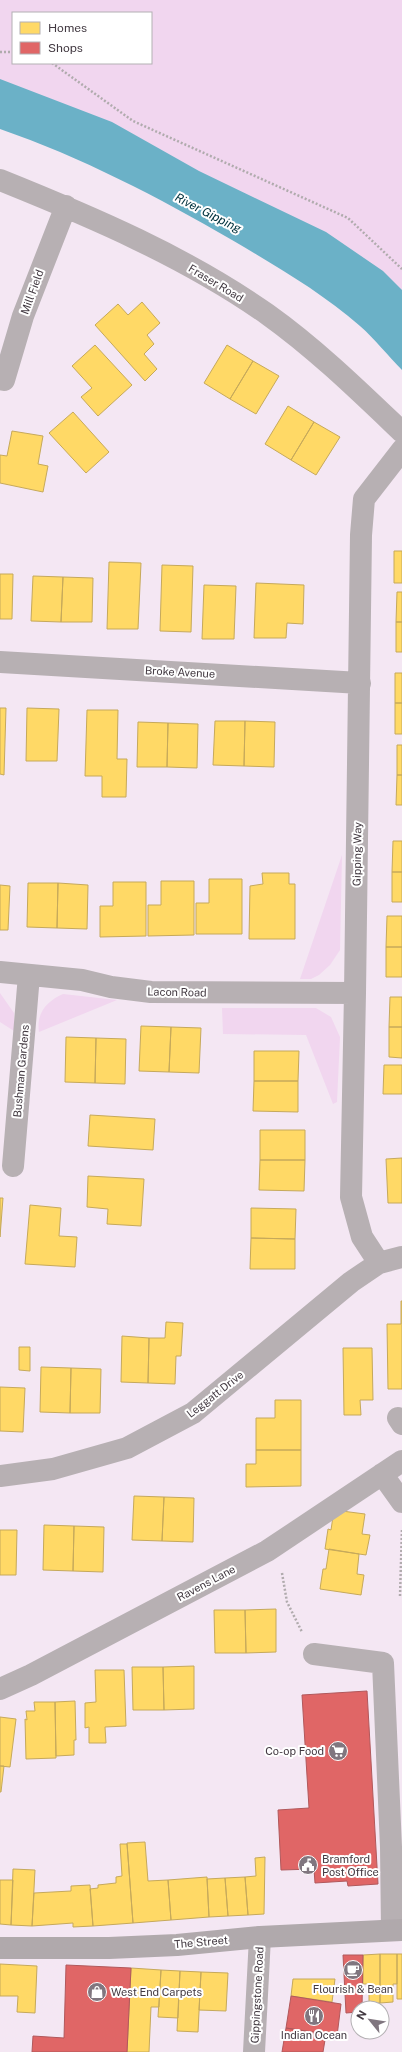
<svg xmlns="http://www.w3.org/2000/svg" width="402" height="2052" font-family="'Public Sans',sans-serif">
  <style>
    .green { fill: #f1d6ef; fill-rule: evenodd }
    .water { fill: #6bb1c7 }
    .homes { fill: #ffd966; stroke: #c6a95b }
    .shops { fill: #e06666; stroke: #b1585b }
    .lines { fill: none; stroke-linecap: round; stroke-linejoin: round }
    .path { stroke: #b0abad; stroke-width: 2.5; stroke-dasharray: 2 2; stroke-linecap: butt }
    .minor { stroke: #b7b0b3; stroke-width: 22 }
    .major { stroke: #b0a9ac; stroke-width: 22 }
    .labels { text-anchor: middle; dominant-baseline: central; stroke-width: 4; stroke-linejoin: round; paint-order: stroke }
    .street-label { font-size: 11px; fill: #423941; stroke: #fff }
    .poi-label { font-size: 11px; fill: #423941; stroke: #fff; text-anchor: start }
    .water-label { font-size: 12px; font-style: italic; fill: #01323d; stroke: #fff }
  </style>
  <rect width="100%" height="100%" fill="#f4e7f3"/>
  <!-- green -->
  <path class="green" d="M 0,0 L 402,0 L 402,330 L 329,267 L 0,113 ZM 13,13 L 151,13 L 151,63 L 13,63 Z
    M 342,855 L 340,950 L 330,965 L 319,975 L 311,979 L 300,979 Z
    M 0,993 L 14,1013 L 14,1031 L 0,1022 Z
    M 63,994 L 117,1000 L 39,1032 C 36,1013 47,1001 63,994 Z
    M 222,1008 L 316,1008 L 331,1017 L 340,1037 L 337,1102 L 333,1104 L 306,1035 L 223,1034 Z"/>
  <!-- water -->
  <path class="water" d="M 0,79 L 112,122 L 199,171 L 326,232 L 383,271 L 402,290 L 402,370 C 388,356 375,339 360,326 C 321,292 276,266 232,240 C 158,197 81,157 0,129 Z"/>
  <!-- homes -->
  <path class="homes" d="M 142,302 L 160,323 L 147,335 L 154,344 L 144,354 L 157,369 L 145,381 L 95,325 L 118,304 L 128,315 Z
    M 95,345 L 132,385 L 98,416 L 81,397 L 92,388 L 72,366 Z
    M 227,345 L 253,361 L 230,399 L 204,383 Z
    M 253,361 L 279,376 L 256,414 L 230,399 Z
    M 288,406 L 314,422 L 291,460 L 265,444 Z
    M 73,412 L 109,452 L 86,473 L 49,433 Z
    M 314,422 L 340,437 L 316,475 L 291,460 Z
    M 12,431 L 43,436 L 38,464 L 48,466 L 43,492 L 0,483 L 0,455 L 7,456 Z
    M 394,551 L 402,551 L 402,583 L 394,583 Z
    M 109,562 L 141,563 L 138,629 L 107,629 Z
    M 162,565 L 193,566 L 191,632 L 160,631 Z
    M 0,574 L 13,574 L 12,619 L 0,619 Z
    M 33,576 L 63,577 L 61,622 L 31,621 Z
    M 63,577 L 93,578 L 92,622 L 61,622 Z
    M 256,583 L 304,585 L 303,624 L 287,623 L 286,638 L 254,638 Z
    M 204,585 L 236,586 L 234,639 L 202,639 Z
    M 397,592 L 402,592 L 402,622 L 396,622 Z
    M 396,622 L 402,622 L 402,652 L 396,652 Z
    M 395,673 L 402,673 L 402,703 L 395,703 Z
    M 395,703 L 402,703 L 402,734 L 395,734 Z
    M 0,708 L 6,708 L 4,775 L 0,774 Z
    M 27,708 L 59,709 L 57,761 L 26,761 Z
    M 87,710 L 118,710 L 117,759 L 127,759 L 126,797 L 102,797 L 102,776 L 85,776 Z
    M 215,721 L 245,721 L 244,766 L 213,765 Z
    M 245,721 L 275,722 L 274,767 L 244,766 Z
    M 138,722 L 168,723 L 167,767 L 137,767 Z
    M 168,723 L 198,724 L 197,768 L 167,767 Z
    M 397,745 L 402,745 L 402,775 L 397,775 Z
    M 397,775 L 402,775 L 402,805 L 396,805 Z
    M 393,841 L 402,841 L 402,872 L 392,872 Z
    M 392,872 L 402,872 L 402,902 L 392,902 Z
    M 262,873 L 289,873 L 289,884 L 295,884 L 295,939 L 249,939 L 250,886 L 263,884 Z
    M 209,879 L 242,879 L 242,934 L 196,934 L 196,903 L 209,903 Z
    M 161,881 L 194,881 L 194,935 L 148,936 L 148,905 L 161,905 Z
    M 113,882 L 146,882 L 146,936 L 100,937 L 100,906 L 113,906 Z
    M 28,883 L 58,883 L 57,928 L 27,927 Z
    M 58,883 L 88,885 L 87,929 L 57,928 Z
    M 0,885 L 10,886 L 8,930 L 0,930 Z
    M 387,916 L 402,916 L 402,947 L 386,947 Z
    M 386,947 L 402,947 L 402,977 L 386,977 Z
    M 390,997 L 402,997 L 402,1027 L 389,1027 Z
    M 141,1026 L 171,1027 L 169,1072 L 139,1071 Z
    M 171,1027 L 201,1028 L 199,1073 L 169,1072 Z
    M 389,1027 L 402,1027 L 402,1058 L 389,1057 Z
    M 66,1037 L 96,1038 L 95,1083 L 65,1082 Z
    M 96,1038 L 126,1039 L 125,1084 L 95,1083 Z
    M 254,1051 L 299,1051 L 298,1081 L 254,1081 Z
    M 384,1065 L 402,1065 L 402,1094 L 383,1094 Z
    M 254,1081 L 298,1081 L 298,1112 L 253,1111 Z
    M 90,1115 L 155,1119 L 153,1150 L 88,1146 Z
    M 260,1130 L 305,1130 L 305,1160 L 260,1160 Z
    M 402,1158 L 402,1203 L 388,1203 L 386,1159 Z
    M 260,1160 L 305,1160 L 304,1191 L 259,1190 Z
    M 88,1176 L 144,1179 L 141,1226 L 107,1224 L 108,1209 L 87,1207 Z
    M 0,1198 L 3,1198 L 0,1237 Z
    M 30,1205 L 61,1208 L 59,1236 L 77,1237 L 75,1267 L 25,1264 Z
    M 251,1208 L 296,1209 L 295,1239 L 251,1238 Z
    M 251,1238 L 295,1239 L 295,1269 L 250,1269 Z
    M 401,1301 L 402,1301 L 402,1389 L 388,1389 L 387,1324 L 401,1324 Z
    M 166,1322 L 183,1323 L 181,1356 L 176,1356 L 175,1384 L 148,1383 L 149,1338 L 165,1338 Z
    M 122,1336 L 149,1338 L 148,1383 L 121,1382 Z
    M 19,1347 L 30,1347 L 30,1371 L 19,1370 Z
    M 343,1348 L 372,1348 L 373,1400 L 360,1400 L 361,1415 L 344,1415 Z
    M 41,1367 L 71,1368 L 70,1413 L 40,1412 Z
    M 71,1368 L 101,1369 L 100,1413 L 70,1413 Z
    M 0,1387 L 25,1388 L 23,1432 L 0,1431 Z
    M 275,1400 L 301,1400 L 301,1450 L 256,1450 L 256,1418 L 275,1418 Z
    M 256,1450 L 301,1450 L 301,1486 L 246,1487 L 246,1464 L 256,1464 Z
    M 134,1496 L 164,1497 L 162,1541 L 132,1540 Z
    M 164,1497 L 194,1498 L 193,1542 L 162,1541 Z
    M 334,1510 L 365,1514 L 362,1534 L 370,1535 L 366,1555 L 325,1549 L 328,1529 L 331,1530 Z
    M 44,1525 L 74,1526 L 73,1571 L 43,1570 Z
    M 74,1526 L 104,1527 L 103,1572 L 73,1571 Z
    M 0,1530 L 17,1530 L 16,1575 L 0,1575 Z
    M 329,1549 L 359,1554 L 357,1574 L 364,1575 L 361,1595 L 320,1589 L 323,1569 L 326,1569 Z
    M 276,1609 L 276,1652 L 246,1653 L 245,1610 Z
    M 214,1610 L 245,1610 L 246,1653 L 215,1653 Z
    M 194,1666 L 194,1709 L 164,1710 L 163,1667 Z
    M 132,1667 L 163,1667 L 164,1710 L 133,1710 Z
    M 95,1670 L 124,1670 L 126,1726 L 105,1727 L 106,1743 L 89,1743 L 89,1727 L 85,1728 L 85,1703 L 96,1702 Z
    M 75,1701 L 76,1740 L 74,1740 L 74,1755 L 56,1756 L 55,1702 Z
    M 34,1702 L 55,1702 L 56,1758 L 26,1759 L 25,1719 L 27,1720 L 26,1711 L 35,1711 Z
    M 0,1717 L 16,1719 L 10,1767 L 0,1766 Z
    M 0,1766 L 4,1766 L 1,1792 L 0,1792 Z
    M 145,1842 L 148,1881 L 168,1880 L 171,1920 L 133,1923 L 127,1843 Z
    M 120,1844 L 127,1844 L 133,1923 L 93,1926 L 90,1889 L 98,1888 L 98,1885 L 116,1883 L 116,1877 L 122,1876 Z
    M 265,1857 L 264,1914 L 248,1915 L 245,1877 L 256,1876 L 255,1858 Z
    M 13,1869 L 35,1870 L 32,1926 L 11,1925 Z
    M 207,1877 L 209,1917 L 171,1920 L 168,1880 Z
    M 245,1877 L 248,1915 L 228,1916 L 225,1878 Z
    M 225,1878 L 228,1916 L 209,1917 L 207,1879 Z
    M 0,1880 L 13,1880 L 11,1925 L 0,1924 Z
    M 90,1885 L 93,1926 L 73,1927 L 73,1923 L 32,1926 L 34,1893 L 71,1891 L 71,1886 Z
    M 380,1954 L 397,1954 L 397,1984 L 393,1984 L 393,2002 L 380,2003 Z
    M 380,1954 L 380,2003 L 369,2003 L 369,1984 L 363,1984 L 363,1955 Z
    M 397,1954 L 402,1954 L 402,1999 L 397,1999 Z
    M 0,1964 L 37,1966 L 35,2013 L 17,2012 L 18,1996 L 0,1996 Z
    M 131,1968 L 161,1970 L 159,2007 L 151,2007 L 149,2052 L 127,2052 Z
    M 161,1970 L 180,1971 L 178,2018 L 158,2017 Z
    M 180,1971 L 201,1972 L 198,2032 L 177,2031 Z
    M 201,1972 L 228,1973 L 226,2011 L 199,2010 Z
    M 293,1979 L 335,1979 L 332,2002 L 291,1996 Z"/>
  <!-- shops -->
  <path class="shops" d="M 367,1691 L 378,1884 L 348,1886 L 347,1881 L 315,1883 L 314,1869 L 281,1870 L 278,1810 L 309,1808 L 302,1695 Z
    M 343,1955 L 363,1955 L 362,2008 L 358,2008 L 358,2012 L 346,2013 Z
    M 66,1965 L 131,1968 L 127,2052 L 32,2052 L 33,2036 L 64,2038 Z
    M 291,1996 L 341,2004 L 337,2036 L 286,2028 Z
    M 286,2028 L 326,2034 L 323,2052 L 282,2052 Z"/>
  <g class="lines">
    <!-- path -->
    <path class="path" d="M 0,52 L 13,52
      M 52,63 L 133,121 L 348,218 L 402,269
      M 282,1573 L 287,1602 L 302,1632
      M 400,1596 L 402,1528"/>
    <!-- minor -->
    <path class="minor" d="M 0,180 C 92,217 186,257 267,314 C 316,349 359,391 402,432
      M 4,380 L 23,316 L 66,206
      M 0,662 L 360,683
      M 0,972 L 82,980 L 111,987 L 151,992 L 355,993
      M 13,1166 L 29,975
      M 379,1263 L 362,1237 L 351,1197 L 355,993 L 361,535 L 364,499 L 402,450
      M 398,1418 L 402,1424
      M 382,1474 L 402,1502
      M 0,1476 L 53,1469 L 127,1448 L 193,1413 L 351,1282 L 379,1263 L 402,1257
      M 314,1654 L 383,1663 L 391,1847 L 392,1930
      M 0,1689 L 31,1675 L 267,1551 L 402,1461
      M 254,2052 L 260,1937"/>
    <!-- major -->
    <path class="major" d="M 0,1948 L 109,1948 L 177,1945 L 260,1937 L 402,1930"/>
  </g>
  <!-- icons -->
  <defs>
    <g id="supermarket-disc" transform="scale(1)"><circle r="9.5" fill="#80767f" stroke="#fff"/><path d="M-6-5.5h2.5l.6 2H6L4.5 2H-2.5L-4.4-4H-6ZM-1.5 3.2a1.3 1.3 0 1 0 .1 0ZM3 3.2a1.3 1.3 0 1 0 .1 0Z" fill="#fff"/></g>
    <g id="civic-disc" transform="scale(1)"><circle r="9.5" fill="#80767f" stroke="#fff"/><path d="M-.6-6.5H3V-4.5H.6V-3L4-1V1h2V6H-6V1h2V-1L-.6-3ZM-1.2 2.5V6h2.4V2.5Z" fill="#fff"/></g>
    <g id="cafe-disc" transform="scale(1)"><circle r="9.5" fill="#80767f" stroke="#fff"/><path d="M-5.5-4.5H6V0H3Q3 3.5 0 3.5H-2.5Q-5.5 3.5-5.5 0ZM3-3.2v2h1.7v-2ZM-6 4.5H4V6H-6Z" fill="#fff"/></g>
    <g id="shop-disc" transform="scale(1)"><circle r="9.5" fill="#80767f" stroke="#fff"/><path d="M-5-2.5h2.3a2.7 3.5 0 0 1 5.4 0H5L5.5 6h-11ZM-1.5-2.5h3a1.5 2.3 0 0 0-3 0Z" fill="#fff"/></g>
    <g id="restaurant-disc" transform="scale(1)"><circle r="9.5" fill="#80767f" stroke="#fff"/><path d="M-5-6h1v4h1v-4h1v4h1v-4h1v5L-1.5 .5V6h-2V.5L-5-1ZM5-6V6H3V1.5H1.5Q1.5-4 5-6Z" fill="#fff"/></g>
  </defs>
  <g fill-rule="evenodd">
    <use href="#supermarket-disc" x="338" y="1751"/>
    <use href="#civic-disc" x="308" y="1865"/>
    <use href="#cafe-disc" x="353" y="1970"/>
    <use href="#shop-disc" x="97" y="1992"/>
    <use href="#restaurant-disc" x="314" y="2016"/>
  </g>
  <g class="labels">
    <!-- street labels -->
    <g class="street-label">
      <text transform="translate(216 283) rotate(31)">Fraser Road</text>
      <text transform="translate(32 292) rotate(-70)">Mill Field</text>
      <text transform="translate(180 672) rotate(3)">Broke Avenue</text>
      <text transform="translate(357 854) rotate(-89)">Gipping Way</text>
      <text transform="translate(177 992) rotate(1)">Lacon Road</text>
      <text transform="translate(21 1071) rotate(-85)">Bushman Gardens</text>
      <text transform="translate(215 1394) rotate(-38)">Leggatt Drive</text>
      <text transform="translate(206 1583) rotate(-28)">Ravens Lane</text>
      <text transform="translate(201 1942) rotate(-5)">The Street</text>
      <text transform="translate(257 1995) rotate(-87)">Gippingstone Road</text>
    </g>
    <!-- poi labels -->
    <g class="poi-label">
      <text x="324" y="1751" text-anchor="end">Co-op Food</text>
      <text x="322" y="1859">Bramford<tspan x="322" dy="13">Post Office</tspan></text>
      <text x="353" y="1989" text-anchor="middle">Flourish &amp; Bean</text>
      <text x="111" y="1992">West End Carpets</text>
      <text x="314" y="2035" text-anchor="middle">Indian Ocean</text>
    </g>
    <!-- water labels -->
    <g class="water-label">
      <text transform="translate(208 213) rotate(27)">River Gipping</text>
    </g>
  </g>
  <!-- legend -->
  <rect x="12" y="12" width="140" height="52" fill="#ffffff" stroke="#b3b0b3"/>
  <rect x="20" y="22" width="20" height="12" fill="#ffd966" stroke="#b3b0b3"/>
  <text x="48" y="32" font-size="12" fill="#423941">Homes</text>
  <rect x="20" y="42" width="20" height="12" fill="#e06666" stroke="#b3b0b3"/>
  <text x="48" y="52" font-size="12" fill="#423941">Shops</text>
  <!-- north arrow -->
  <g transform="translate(370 2020) rotate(300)"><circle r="19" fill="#ffffff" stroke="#b3b0b3"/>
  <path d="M0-3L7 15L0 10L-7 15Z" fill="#80767f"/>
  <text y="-6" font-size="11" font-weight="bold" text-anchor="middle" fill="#423941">N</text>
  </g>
</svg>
